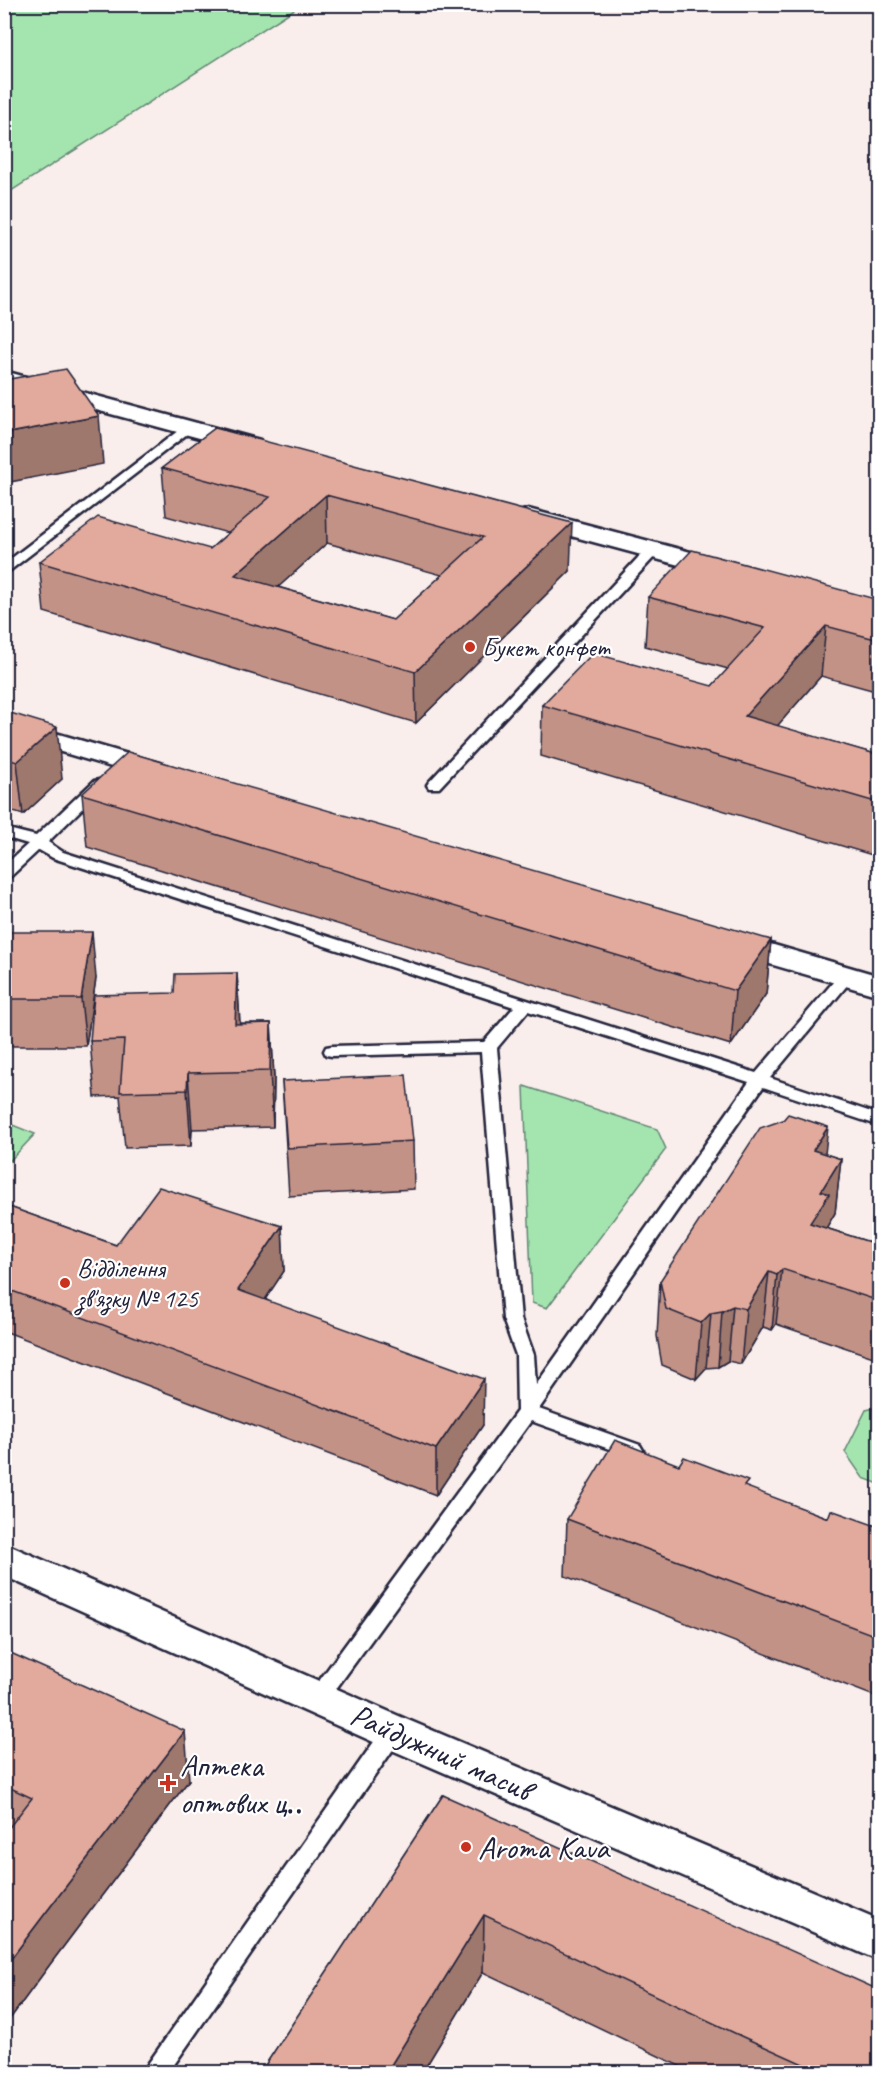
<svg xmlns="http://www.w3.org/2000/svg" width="884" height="2077" font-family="Caveat,sans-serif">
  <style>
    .green { fill: #a4e5af; stroke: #638475; stroke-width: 1.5 }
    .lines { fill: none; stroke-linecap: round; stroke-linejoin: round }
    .service-casing { stroke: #22223b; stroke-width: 5 }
    .minor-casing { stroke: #22223b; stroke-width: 5 }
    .service { fill: #fff; fill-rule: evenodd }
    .minor { fill: #fff; fill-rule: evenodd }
    .wall { fill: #c29286; stroke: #22223b; stroke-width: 1.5; fill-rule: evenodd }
    .shaded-wall { fill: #9e776d; stroke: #22223b; stroke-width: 1.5 }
    .building { fill: #e2aa9c; stroke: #22223b; stroke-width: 1.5; fill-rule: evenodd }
    .poi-dot { fill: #c8321e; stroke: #fff; stroke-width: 2 }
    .labels { text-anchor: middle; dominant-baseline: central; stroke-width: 4.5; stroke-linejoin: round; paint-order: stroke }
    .poi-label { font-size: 26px; fill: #22223b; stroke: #fff; text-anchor: start }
    .near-street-label { font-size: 32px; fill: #22223b; stroke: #fff }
    .near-poi-label { font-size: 32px; fill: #22223b; stroke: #fff; text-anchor: start }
  </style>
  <rect width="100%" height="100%" fill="#f9eeeb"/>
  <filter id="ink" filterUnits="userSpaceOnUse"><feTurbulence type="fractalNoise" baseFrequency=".0167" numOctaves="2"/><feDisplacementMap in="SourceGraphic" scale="12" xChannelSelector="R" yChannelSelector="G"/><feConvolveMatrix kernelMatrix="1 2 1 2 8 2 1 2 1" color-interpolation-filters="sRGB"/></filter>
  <g filter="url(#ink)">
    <!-- green -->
    <path class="green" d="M 5,4 L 301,4 L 301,5 L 5,195 Z
      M 524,1086 L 657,1129 L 666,1149 L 547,1308 L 532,1303 Z
      M 5,1122 L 35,1134 L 5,1166 L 4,1166 Z
      M 879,1407 L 880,1407 L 879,1484 L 863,1478 L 845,1452 L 866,1410 Z"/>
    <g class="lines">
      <!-- service casing -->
      <g class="service-casing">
        <path id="service" d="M 187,424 L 193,428 L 191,431 L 4,575 L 4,564 Z
          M 653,546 L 658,547 L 660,550 L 658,553 L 439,788 L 429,788 L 427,785 L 429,782 L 648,547 Z
          M 99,780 L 104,781 L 106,784 L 104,787 L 48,842 L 63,852 L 756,1073 L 840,974 L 852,974 L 854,977 L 770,1078 L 880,1115 L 880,1126 L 763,1087 L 539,1409 L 640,1445 L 643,1450 L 640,1455 L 633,1457 L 626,1455 L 531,1421 L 325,1704 L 318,1707 L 311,1704 L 307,1698 L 311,1692 L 517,1411 L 516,1355 L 503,1319 L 481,1052 L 332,1056 L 326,1055 L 324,1051 L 326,1047 L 332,1046 L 484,1042 L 514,1007 L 53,858 L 39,850 L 9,878 L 4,879 L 4,866 L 28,844 L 4,837 L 4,828 L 36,836 L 94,781 ZM 528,1011 L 749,1082 L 536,1385 L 534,1355 L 521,1319 L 497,1048 Z
          M 393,1723 L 401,1726 L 404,1732 L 401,1738 L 169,2072 L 144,2072 L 148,2064 L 385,1726 Z"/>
      </g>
      <!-- minor casing -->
      <g class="minor-casing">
        <path id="minor" d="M 4,371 L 260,440 L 263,445 L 260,450 L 251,452 L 4,385 Z
          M 528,509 L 736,564 L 740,570 L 736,576 L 727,578 L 519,522 L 515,517 L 519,512 Z
          M 4,718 L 172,767 L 177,773 L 172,779 L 162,782 L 4,735 Z
          M 726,931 L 880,976 L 880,996 L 715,948 L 710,941 L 715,934 Z
          M 4,1543 L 408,1720 L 880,1920 L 880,1961 L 378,1744 L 4,1576 Z"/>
      </g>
      <!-- service -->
      <use href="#service" class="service"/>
      <!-- minor -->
      <use href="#minor" class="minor"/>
    </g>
    <!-- wall -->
    <path class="wall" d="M 215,428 L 570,571 L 416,723 L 44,612 L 39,562 L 210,549 L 228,533 L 166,516 L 162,468 ZM 327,543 L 442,575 L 393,620 L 278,587 Z
      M 648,597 L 879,600 L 879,692 L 821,676 L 777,726 L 879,755 L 879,857 L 541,756 L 542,705 L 712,686 L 728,669 L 645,646 Z
      M 4,711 L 62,779 L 23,815 L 4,809 Z
      M 82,794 L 771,940 L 766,994 L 731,1045 L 87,847 Z
      M 4,932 L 96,978 L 86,1046 L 4,1046 Z
      M 237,973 L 240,1023 L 271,1023 L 274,1078 L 273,1127 L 192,1129 L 191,1146 L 125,1148 L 120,1096 L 95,1097 L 90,1041 Z
      M 282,1081 L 413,1141 L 414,1189 L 289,1196 Z
      M 825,1154 L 841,1159 L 835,1213 L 826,1228 L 879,1245 L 879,1359 L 776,1324 L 772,1330 L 763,1327 L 741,1364 L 728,1361 L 718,1367 L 706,1368 L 696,1379 L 662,1365 L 657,1336 L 660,1281 Z
      M 4,1205 L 116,1245 L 282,1226 L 284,1271 L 265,1299 L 483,1425 L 436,1495 L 4,1331 Z
      M 679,1465 L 747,1488 L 828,1518 L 879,1527 L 879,1698 L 565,1576 L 567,1519 Z
      M 4,1650 L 189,1780 L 51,1963 L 4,2027 L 4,1834 L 6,1831 L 4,1830 Z
      M 443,1795 L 879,2073 L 694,2073 L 483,1972 L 422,2073 L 260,2073 Z"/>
    <!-- shaded-wall -->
    <path class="shaded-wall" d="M 99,416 L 103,464 L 5,483 L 4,434 Z
      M 326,495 L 327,543 L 241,621 L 235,575 Z
      M 572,523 L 570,571 L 416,723 L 415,672 Z
      M 826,626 L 821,676 L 744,764 L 745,716 Z
      M 57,727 L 62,779 L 23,815 L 17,762 Z
      M 92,932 L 96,978 L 86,1046 L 81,999 Z
      M 771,940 L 766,994 L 731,1045 L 735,991 Z
      M 237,973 L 240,1028 L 235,1024 Z
      M 271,1023 L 274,1078 L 273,1127 L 270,1071 Z
      M 188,1073 L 192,1129 L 191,1146 L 187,1090 Z
      M 828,1127 L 822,1181 L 813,1150 Z
      M 841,1159 L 835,1213 L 825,1230 L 823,1249 L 805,1278 L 810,1223 L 821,1191 Z
      M 282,1226 L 284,1271 L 241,1336 L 238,1290 Z
      M 782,1269 L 776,1324 L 772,1330 L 777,1275 Z
      M 769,1272 L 763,1327 L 741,1364 L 746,1309 Z
      M 733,1306 L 728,1361 L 718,1367 L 722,1311 Z
      M 711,1313 L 706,1368 L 696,1379 L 701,1323 Z
      M 484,1379 L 483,1425 L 436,1495 L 436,1449 Z
      M 185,1731 L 189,1780 L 51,1963 L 4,2027 L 4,1968 L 44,1915 Z
      M 484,1915 L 483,1972 L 422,2073 L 386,2073 Z"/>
    <!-- building -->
    <path class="building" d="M 66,369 L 99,416 L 4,434 L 4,380 Z
      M 215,428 L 572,523 L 415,672 L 39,562 L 98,517 L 210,549 L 270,497 L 162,468 ZM 326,495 L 483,537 L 393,620 L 235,575 Z
      M 692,550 L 879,600 L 879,640 L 826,626 L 745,716 L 879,755 L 879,803 L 542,705 L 593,653 L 712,686 L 765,628 L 648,597 Z
      M 4,711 L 57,727 L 17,762 L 4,758 Z
      M 128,752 L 771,940 L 735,991 L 82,794 Z
      M 4,932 L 92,932 L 81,999 L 4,999 Z
      M 237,973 L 235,1024 L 271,1023 L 270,1071 L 188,1073 L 187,1090 L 120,1092 L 124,1040 L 90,1041 L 94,995 L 174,993 L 175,974 Z
      M 406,1075 L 413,1141 L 287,1148 L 282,1081 Z
      M 788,1114 L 828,1127 L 813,1150 L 841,1159 L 821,1191 L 829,1194 L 810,1223 L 879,1245 L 879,1301 L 782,1269 L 777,1275 L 769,1272 L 746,1309 L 733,1306 L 722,1311 L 711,1313 L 701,1323 L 666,1309 L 660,1281 L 760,1128 L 783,1120 Z
      M 159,1187 L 282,1226 L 238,1290 L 484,1379 L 436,1449 L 4,1288 L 4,1205 L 116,1245 Z
      M 615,1440 L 679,1465 L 684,1457 L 748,1481 L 744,1486 L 828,1518 L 831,1510 L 879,1527 L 879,1637 L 567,1519 Z
      M 4,1650 L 185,1731 L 44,1915 L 4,1968 L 4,1834 L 32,1798 L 4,1785 Z
      M 443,1795 L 879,1990 L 879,2073 L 823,2073 L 743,2037 L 484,1915 L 386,2073 L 260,2073 Z"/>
  </g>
  <!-- markers -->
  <g class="poi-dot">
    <circle cx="470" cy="647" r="6"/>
    <circle cx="65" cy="1283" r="6"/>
    <path d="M165 1774h6v6h6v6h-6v6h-6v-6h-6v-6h6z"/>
    <circle cx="466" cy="1847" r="6"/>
  </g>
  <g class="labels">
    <!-- poi labels -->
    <g class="poi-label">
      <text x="482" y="647">Букет конфет</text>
      <text x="77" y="1268">Відділення<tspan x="77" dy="30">зв'язку № 125</tspan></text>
    </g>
    <!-- near-street labels -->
    <g class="near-street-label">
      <text transform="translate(441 1752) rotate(24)">Райдужний масив</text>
    </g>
    <!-- near-poi labels -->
    <g class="near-poi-label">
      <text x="180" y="1765">Аптека<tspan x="180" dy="37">оптових ц‥</tspan></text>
      <text x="478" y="1847">Aroma Kava</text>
    </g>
  </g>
  <!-- margin -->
  <rect width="884" height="2077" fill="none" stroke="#fff" stroke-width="24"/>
  <rect x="12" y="12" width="860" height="2053" fill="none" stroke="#22223b" stroke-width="2" filter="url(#ink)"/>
</svg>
